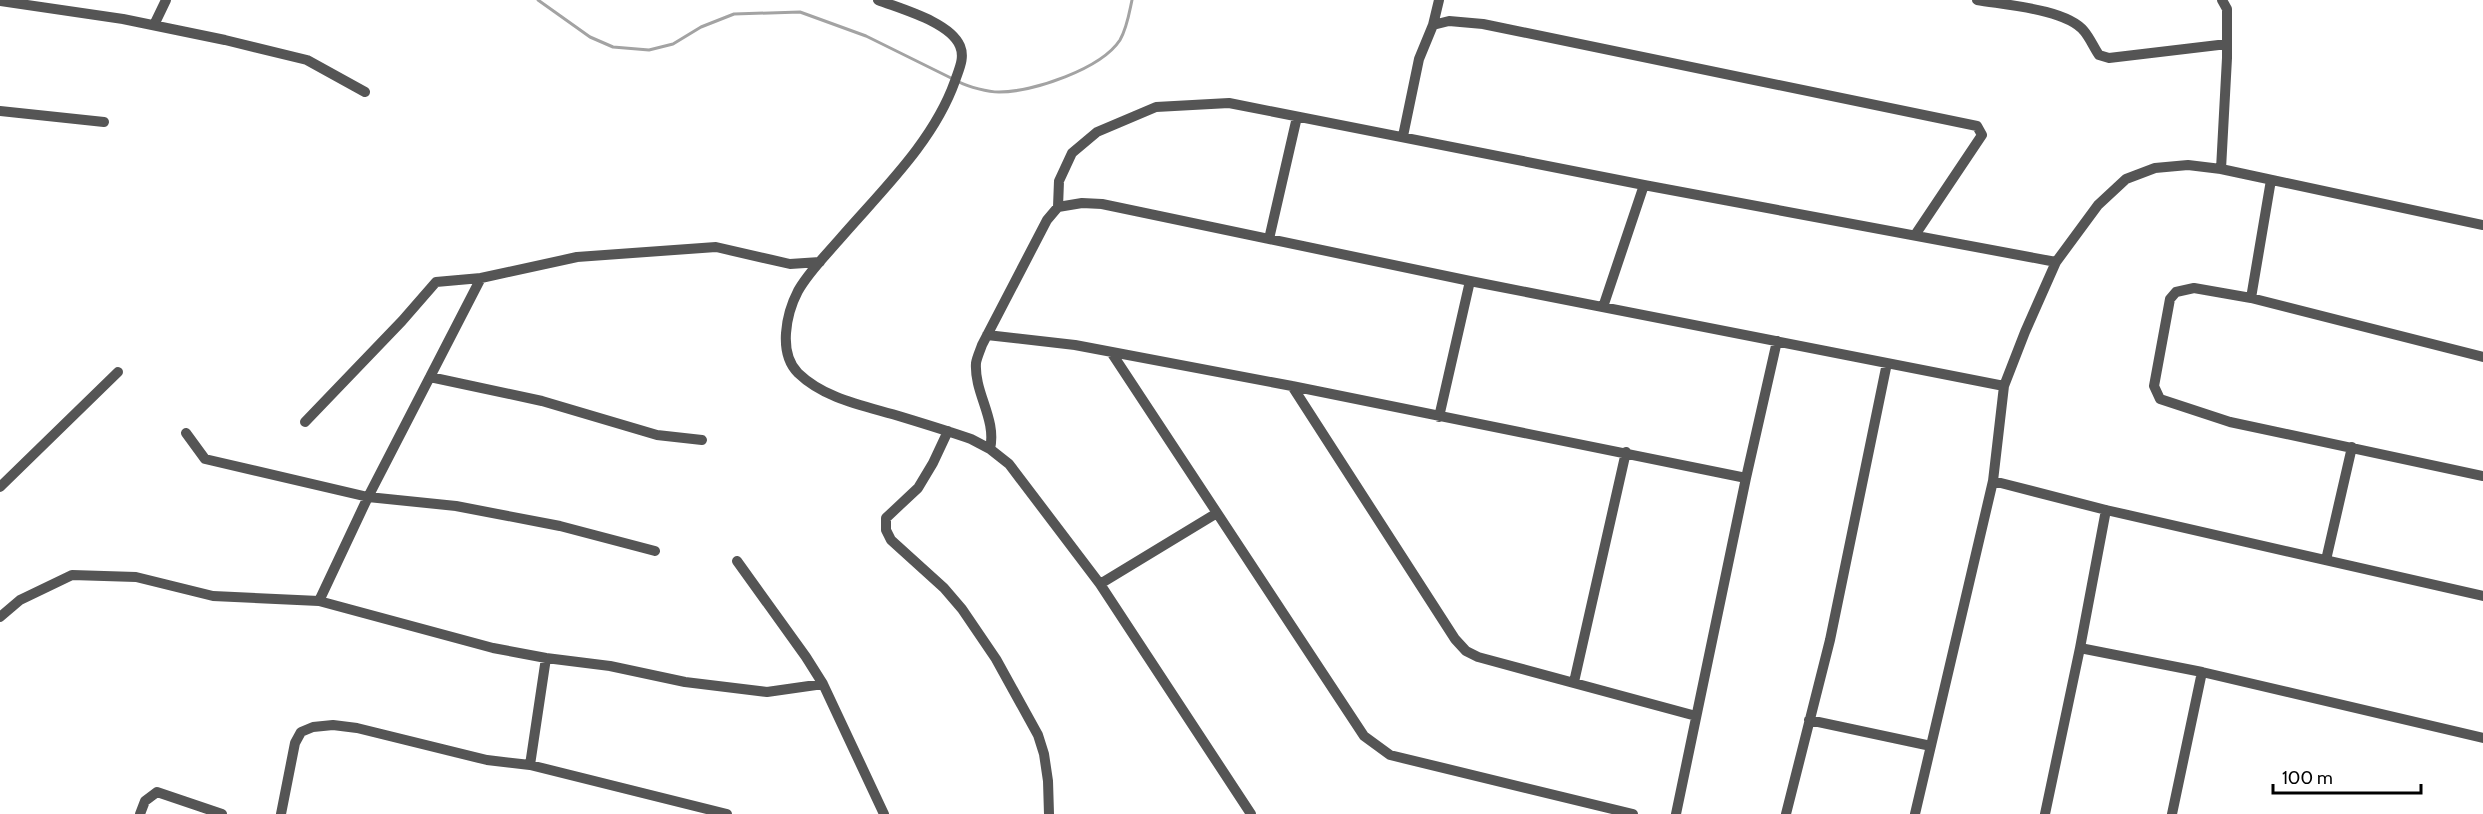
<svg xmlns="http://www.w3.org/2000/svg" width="2483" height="814" font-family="Cabin,sans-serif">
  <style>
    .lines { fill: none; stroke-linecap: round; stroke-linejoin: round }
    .stream { stroke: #a3a3a3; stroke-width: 3 }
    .minor { stroke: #555; stroke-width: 10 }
  </style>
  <rect width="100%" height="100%" fill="#fff"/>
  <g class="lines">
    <!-- stream -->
    <path class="stream" d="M 538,0 L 590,37 L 613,47 L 649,50 L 673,44 L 701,27 L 734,14 L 800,12 L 866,36 L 953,79
      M 959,82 C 969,87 988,92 999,92 C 1033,92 1101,69 1120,40 C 1127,28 1129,14 1132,0"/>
    <!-- minor -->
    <path class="minor" d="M 878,0 C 901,9 950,22 960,46 C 965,58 959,69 955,81 C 933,143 880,192 838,241 C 824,257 808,273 798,291 C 786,314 778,353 798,373 C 826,400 866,406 902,417 C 925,424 948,431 971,439 L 990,449 L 1009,464 L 1100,584 L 1251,814
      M 1977,0 C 2005,5 2066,9 2084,31 C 2090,38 2094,48 2099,55 L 2109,58 L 2227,44
      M 0,1 L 123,19 L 225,40 L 307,60 L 365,92
      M 154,25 L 166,0
      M 1433,25 L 1439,0
      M 0,111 L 104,122
      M 1403,136 L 1419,59 L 1433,25 L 1449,21 L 1483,24 L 1977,126 L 1982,135 L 1915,235
      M 2221,169 L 2227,58 L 2227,9 L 2222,0
      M 1058,207 L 1059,181 L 1072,153 L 1097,132 L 1156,107 L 1229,103 L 1644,185 L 2056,262
      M 1269,239 L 1297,117
      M 820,262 L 790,264 L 716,247 L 577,257 L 481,278 L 368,497 L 319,601 L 493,648 L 546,658 L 610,666 L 685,682 L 767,692 L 823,684
      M 2251,298 L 2271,180
      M 1603,307 L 1644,185
      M 987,335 L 1075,345 L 1292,386 L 1746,478
      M 1111,352 L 1364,736 L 1390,755 L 1633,814
      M 2483,357 L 2251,298 L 2194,288 L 2176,292 L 2170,299 L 2154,386 L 2160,399 L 2230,422 L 2483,476
      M 430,377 L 542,401 L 657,435 L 702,440
      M 1292,386 L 1455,639 L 1466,651 L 1478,657 L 1696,716
      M 1439,417 L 1470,281
      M 305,422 L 402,321 L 436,282 L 481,278
      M 948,431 L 933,463 L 918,488 L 886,518 L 886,530 L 891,540 L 944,588 L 962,609 L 996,659 L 1038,735 L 1044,754 L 1048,781 L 1049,814
      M 186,433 L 205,459 L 368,497 L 456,506 L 560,526 L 655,551
      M 990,449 C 997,419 974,393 976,363 C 977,357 980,351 982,345 L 1047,220 L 1058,207 L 1082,203 L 1102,204 L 1470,281 L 2004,386
      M 1993,481 L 2106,510 L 2483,596
      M 0,487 L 118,372
      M 2326,560 L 2352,447
      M 737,561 L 806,657 L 823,684 L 884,814
      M 1100,584 L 1217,513
      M 0,617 L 20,600 L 72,575 L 136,577 L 213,596 L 319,601
      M 2080,648 L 2202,672 L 2483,738
      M 1574,682 L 1626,452
      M 1809,720 L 1931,746
      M 530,765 L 546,658
      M 140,814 L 145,801 L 157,792 L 222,814
      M 281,814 L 295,743 L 301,732 L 313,727 L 333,725 L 357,728 L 487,760 L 530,765 L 727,814
      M 1676,814 L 1746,478 L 1777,341
      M 1786,814 L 1830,640 L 1887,363
      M 1915,814 L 1993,481 L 2004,386 L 2025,332 L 2056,262 L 2098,205 L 2126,179 L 2155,168 L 2188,165 L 2221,169 L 2483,225
      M 2045,814 L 2080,648 L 2106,510
      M 2172,814 L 2202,672"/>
  </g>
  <!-- scale -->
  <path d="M2273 784v9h148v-9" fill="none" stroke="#000000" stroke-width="3"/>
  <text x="2282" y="784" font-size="18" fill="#000000" stroke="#ffffff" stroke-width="4.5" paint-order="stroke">100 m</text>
</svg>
